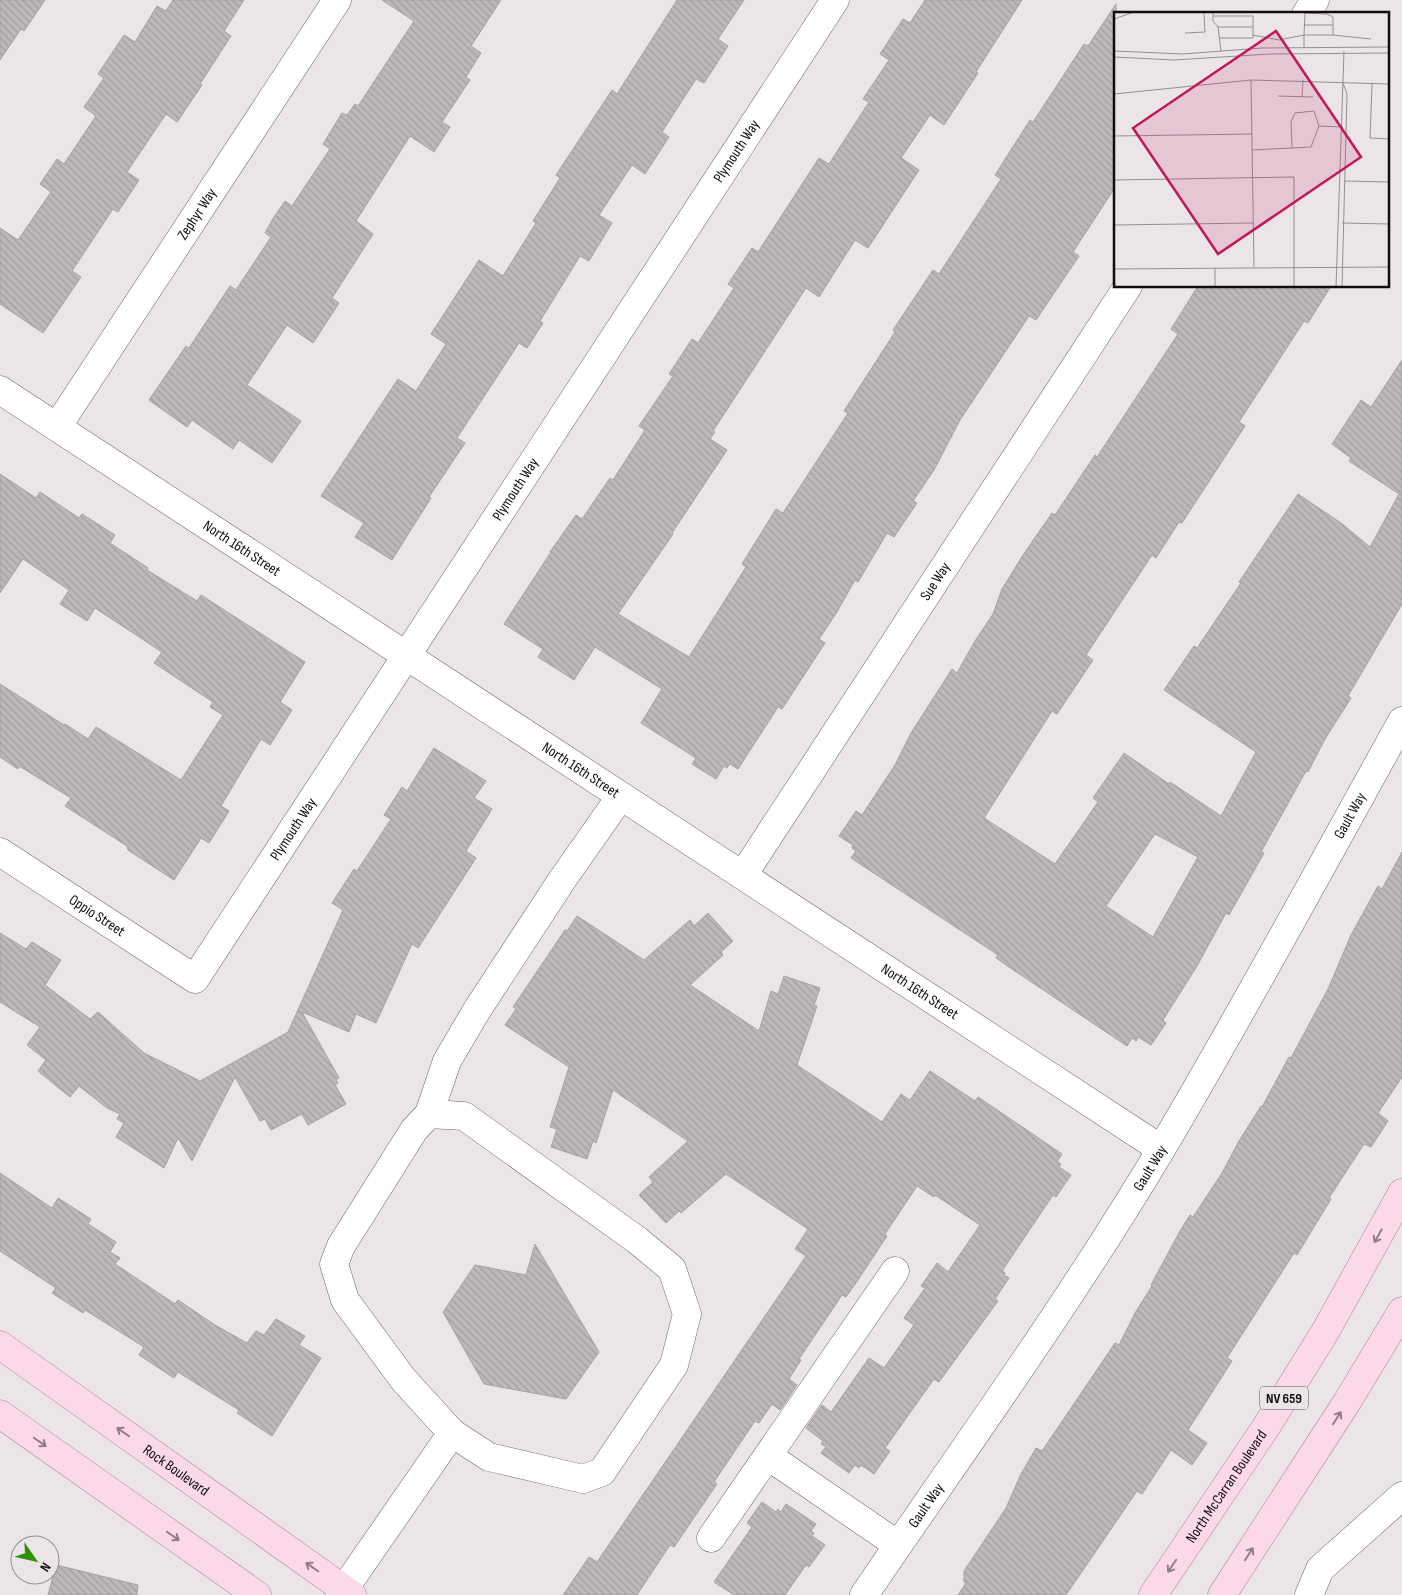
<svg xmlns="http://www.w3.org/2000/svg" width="1402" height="1595" font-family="'Sofia Sans Condensed',sans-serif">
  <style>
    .building { fill: url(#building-back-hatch); stroke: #a6a0a2; fill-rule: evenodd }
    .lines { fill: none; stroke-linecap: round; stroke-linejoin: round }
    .minor-casing { stroke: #6a6466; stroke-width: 29 }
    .major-casing { stroke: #a88193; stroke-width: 29 }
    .minor { stroke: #fff; stroke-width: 28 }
    .major { stroke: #fcd9e9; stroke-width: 28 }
    .oneway { stroke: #917d86 }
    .labels { text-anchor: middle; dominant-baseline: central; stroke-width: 4; stroke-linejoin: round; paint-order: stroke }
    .shield { fill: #ebe5e8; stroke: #514e4f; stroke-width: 1 }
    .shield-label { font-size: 14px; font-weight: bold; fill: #0f0d0e }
    .street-label { font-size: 15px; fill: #0f0d0e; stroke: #ebe5e8 }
    .inset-road { fill: none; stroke: #938f91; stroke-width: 1 }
    .view { fill: #c2185b; fill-opacity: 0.15; stroke: #c2185b; stroke-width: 2.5 }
    .inset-edge { fill: none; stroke: #0f0d0e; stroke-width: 2.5 }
  </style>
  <defs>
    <pattern id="building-back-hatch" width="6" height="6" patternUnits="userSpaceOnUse" patternTransform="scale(1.25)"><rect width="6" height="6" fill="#beb8ba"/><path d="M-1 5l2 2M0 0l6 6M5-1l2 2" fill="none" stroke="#a29d9f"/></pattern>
  </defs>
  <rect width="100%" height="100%" fill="#ebe5e8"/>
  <!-- building -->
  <path class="building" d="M 0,0 L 45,0 L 24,31 L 21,29 L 0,60 Z
    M 173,0 L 244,0 L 224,31 L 231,36 L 200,84 L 202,85 L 177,122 L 166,114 L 127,172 L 139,180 L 118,212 L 113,209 L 72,271 L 81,277 L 43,333 L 0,304 L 0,228 L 18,240 L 51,192 L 40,184 L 57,159 L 64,164 L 96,116 L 84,107 L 104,78 L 98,74 L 124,35 L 135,42 L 157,6 L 166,11 Z
    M 382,0 L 501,0 L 471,46 L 481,53 L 466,77 L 470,80 L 442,122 L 450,127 L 434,152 L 410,136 L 356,221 L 373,234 L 332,298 L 339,303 L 313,343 L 287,325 L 247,385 L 301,421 L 272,463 L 239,440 L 233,449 L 192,420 L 187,427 L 149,400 L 186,346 L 189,348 L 230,286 L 236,290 L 271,237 L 265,233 L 274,217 L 285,201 L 292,206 L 330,149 L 323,144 L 342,113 L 347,115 L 355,104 L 358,106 L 414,21 Z
    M 677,0 L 744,0 L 718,39 L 728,46 L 704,83 L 696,79 L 662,132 L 669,137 L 645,174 L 632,165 L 599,215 L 612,223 L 589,261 L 580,256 L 540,321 L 543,323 L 527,348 L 519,343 L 457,438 L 465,443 L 429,497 L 431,498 L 392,560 L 355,537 L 364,523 L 321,496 L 398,379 L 416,391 L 446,344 L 431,334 L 479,260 L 503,276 L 536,223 L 533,221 L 560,178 L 556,175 L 612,90 L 617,94 Z
    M 925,0 L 1022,0 L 976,72 L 978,73 L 944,125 L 930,115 L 901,158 L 919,170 L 868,248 L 855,240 L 819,297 L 806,288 L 784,322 L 713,431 L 715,432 L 710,439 L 727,450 L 672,533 L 673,534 L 618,614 L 689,657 L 746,567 L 742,564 L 776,509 L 783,513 L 848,413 L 844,411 L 895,332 L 893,330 L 933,270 L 939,274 L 1001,179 L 995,175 L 1030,120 L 1033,122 L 1084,44 L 1088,46 L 1116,4 L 1116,186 L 1073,252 L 1079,256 L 1036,320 L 1029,316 L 960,420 L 934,470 L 913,501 L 917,503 L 894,537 L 887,533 L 858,582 L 855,580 L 837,612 L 819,639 L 825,643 L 782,709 L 778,707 L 738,769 L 730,764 L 727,768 L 724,766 L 716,779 L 692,764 L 696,758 L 641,723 L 662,689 L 595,647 L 574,680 L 538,657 L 543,649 L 504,624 L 551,552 L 550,552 L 576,515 L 582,519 L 610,478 L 613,480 L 645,430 L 639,426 L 673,376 L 669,374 L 692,339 L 698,343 L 734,288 L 728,284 L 752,248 L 758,252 L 819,158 L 829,164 L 869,102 L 863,99 L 889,60 L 880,54 L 903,19 L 910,23 Z
    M 1198,286 L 1331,286 L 1308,323 L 1304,321 L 1239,422 L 1245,426 L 1182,523 L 1179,522 L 1156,558 L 1152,555 L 1086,655 L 1093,660 L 1057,714 L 1052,711 L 984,818 L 1055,864 L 1098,802 L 1093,798 L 1124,753 L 1169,784 L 1170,782 L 1221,816 L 1256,752 L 1164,690 L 1194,646 L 1197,648 L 1241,583 L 1239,582 L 1298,494 L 1341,523 L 1370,547 L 1399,494 L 1349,461 L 1351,458 L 1332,444 L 1361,400 L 1371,407 L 1402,360 L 1402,604 L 1348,696 L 1351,698 L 1325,739 L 1308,772 L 1306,771 L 1261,852 L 1264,853 L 1229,915 L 1226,913 L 1197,966 L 1163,1020 L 1166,1023 L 1151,1045 L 1138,1037 L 1136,1041 L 1132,1038 L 1127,1046 L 1009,967 L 996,958 L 998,955 L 851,858 L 856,851 L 852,848 L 853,845 L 839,836 L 856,811 L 862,815 L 895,765 L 911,733 L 952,669 L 957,673 L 975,641 L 993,614 L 1002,589 L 1023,555 L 1052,513 L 1055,515 L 1095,455 L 1097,457 L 1178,334 L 1171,329 ZM 1155,834 L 1198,857 L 1153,937 L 1106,906 Z
    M 0,474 L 36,498 L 40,492 L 79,518 L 82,514 L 115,535 L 110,543 L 148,568 L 147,570 L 197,601 L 201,595 L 305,662 L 280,702 L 292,710 L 270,745 L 261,739 L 221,806 L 229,811 L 209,843 L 201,838 L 174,880 L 128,850 L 127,846 L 65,806 L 71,798 L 19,766 L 18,769 L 0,757 L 0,684 L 64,725 L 65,724 L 88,739 L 96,727 L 181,780 L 223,715 L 210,707 L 213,702 L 154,663 L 162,652 L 95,608 L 87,621 L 60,604 L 69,590 L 23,559 L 0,593 Z
    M 434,748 L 486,781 L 474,798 L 492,809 L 466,851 L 476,858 L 418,948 L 412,944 L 376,1023 L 356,1014 L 349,1032 L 302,1012 L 339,1078 L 336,1080 L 338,1083 L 335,1085 L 346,1104 L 308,1125 L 302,1114 L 271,1130 L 265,1119 L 260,1121 L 235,1077 L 192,1161 L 178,1138 L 164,1168 L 116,1137 L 124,1123 L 117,1119 L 120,1114 L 107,1108 L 79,1086 L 70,1097 L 38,1071 L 46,1060 L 27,1045 L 40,1027 L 0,1002 L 0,933 L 26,949 L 32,942 L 61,960 L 45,985 L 90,1019 L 98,1012 L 144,1053 L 200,1081 L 288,1032 L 343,910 L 332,903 L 354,869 L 357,871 L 391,819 L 384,815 L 402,787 L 407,791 Z
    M 1402,852 L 1402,1077 L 1378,1113 L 1388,1121 L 1371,1147 L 1364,1144 L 1329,1198 L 1331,1199 L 1297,1255 L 1294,1253 L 1227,1358 L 1232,1361 L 1188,1430 L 1207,1443 L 1192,1465 L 1171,1450 L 1142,1494 L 1137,1491 L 1066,1595 L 958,1595 L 966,1583 L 964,1582 L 964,1571 L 1006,1508 L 1021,1474 L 1036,1448 L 1042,1451 L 1115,1343 L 1119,1345 L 1135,1313 L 1152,1286 L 1151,1285 L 1180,1231 L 1190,1215 L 1193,1217 L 1222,1173 L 1239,1141 L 1261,1106 L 1262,1107 L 1289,1057 L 1291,1058 L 1329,987 L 1351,935 L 1378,886 L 1382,889 Z
    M 708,913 L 733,941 L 721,952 L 723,955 L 690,985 L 759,1031 L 771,991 L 778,994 L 784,976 L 820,988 L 814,1005 L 817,1006 L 797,1065 L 882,1122 L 901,1094 L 910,1100 L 930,1071 L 975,1101 L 978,1097 L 1062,1154 L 1057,1162 L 1061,1164 L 1059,1167 L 1071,1175 L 1056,1197 L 1053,1195 L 1002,1271 L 1005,1273 L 1004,1275 L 1009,1278 L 995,1299 L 998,1301 L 939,1382 L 934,1379 L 885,1448 L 890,1451 L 874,1474 L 861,1465 L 859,1468 L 855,1465 L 849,1473 L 821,1453 L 826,1447 L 821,1444 L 823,1441 L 806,1428 L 822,1405 L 831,1412 L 869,1358 L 884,1368 L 914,1325 L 904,1318 L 925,1288 L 921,1286 L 937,1263 L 948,1272 L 980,1225 L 935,1195 L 934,1197 L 917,1186 L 885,1234 L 887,1236 L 858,1280 L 846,1297 L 842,1295 L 799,1359 L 801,1360 L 789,1379 L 797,1385 L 780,1410 L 772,1404 L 759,1423 L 755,1421 L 714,1482 L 717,1484 L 674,1547 L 670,1545 L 637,1595 L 563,1595 L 589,1557 L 597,1562 L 806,1256 L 795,1249 L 808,1229 L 726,1174 L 681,1213 L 679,1211 L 666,1223 L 639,1195 L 653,1182 L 649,1177 L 688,1141 L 613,1090 L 596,1143 L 593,1141 L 587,1159 L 551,1147 L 557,1129 L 550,1127 L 569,1067 L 505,1025 L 516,1009 L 513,1007 L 565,930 L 567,931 L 577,916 L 644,960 L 690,920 L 694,926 Z
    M 0,1173 L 52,1208 L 58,1198 L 91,1219 L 88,1224 L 116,1242 L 110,1252 L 120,1258 L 115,1264 L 175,1304 L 178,1300 L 215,1325 L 247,1343 L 256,1331 L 264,1335 L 276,1319 L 305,1336 L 299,1345 L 321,1358 L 272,1436 L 237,1413 L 239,1410 L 178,1372 L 174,1378 L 139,1355 L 144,1347 L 85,1310 L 83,1313 L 52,1293 L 56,1288 L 0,1251 Z
    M 535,1244 L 599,1352 L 566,1399 L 484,1384 L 443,1312 L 475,1265 L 526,1275 Z
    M 762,1502 L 776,1512 L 778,1509 L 781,1512 L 786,1504 L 816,1524 L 811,1531 L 814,1533 L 812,1536 L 825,1545 L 809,1567 L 806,1565 L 785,1595 L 734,1595 L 714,1582 L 752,1527 L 747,1523 Z
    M 56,1565 L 138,1585 L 137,1595 L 48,1595 Z"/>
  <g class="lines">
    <!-- minor casing -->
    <g class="minor-casing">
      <g id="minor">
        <path d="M 1306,14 L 1315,0"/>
        <path id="s1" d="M 0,390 L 1161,1149"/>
        <path id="s2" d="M 57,427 L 337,0"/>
        <path id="s3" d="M 0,852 L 195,979 L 835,0"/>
        <path id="s4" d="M 743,875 L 1128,286"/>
        <path d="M 429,1114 L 464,1116 L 637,1240 L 672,1269 L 687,1314 L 674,1365 L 602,1472 L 583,1479 L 489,1457 L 452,1433 L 403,1379 L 345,1300 L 334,1264 L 341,1246 L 414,1130 Z"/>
        <path d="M 429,1114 L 447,1061 L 477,1010 L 562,880 L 621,796"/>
        <path d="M 768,1456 L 898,1545"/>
        <path d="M 711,1538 L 895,1271"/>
        <path d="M 340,1595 L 452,1433"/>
        <path id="s5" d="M 864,1595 C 965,1447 1070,1302 1162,1148 C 1245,1008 1323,863 1402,721"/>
        <path d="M 1309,1595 L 1320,1569 L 1402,1496"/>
      </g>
    </g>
    <!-- major casing -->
    <g class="major-casing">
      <g id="major">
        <path id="s6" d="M 0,1345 L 352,1595"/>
        <path d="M 0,1414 L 257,1595"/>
        <path id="s7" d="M 1153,1595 L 1266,1427 L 1325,1332 L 1402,1193"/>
        <path d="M 1222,1595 L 1347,1402 L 1402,1311"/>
      </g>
    </g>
    <!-- minor -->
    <use href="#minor" class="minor"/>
    <!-- major -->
    <use href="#major" class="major"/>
  </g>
  <!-- one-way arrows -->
  <defs><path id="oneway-shaft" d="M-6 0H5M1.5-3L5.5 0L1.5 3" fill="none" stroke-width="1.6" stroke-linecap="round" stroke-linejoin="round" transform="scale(1.25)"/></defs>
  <g class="oneway">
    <use href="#oneway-shaft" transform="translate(1378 1236) rotate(119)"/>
    <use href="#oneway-shaft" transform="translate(1337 1418) rotate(-57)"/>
    <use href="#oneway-shaft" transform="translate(123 1432) rotate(-145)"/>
    <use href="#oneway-shaft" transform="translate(40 1442) rotate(35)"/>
    <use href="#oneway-shaft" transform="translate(173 1536) rotate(35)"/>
    <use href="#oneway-shaft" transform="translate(1249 1554) rotate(-57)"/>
    <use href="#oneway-shaft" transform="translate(1172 1566) rotate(124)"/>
    <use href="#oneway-shaft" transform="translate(312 1567) rotate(-145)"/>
  </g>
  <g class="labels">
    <!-- shield labels -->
    <rect class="shield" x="1260" y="1386.5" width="48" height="23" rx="4"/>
    <g class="shield-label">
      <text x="1284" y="1398">NV 659</text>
    </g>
    <!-- street labels -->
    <g class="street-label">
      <text stroke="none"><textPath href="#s3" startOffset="1222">Plymouth Way</textPath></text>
      <text stroke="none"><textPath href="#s2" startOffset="255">Zephyr Way</textPath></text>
      <text stroke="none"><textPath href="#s3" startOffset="818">Plymouth Way</textPath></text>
      <text stroke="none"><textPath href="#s1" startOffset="289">North 16th Street</textPath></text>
      <text stroke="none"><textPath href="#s4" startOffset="351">Sue Way</textPath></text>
      <text stroke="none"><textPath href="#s1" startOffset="694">North 16th Street</textPath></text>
      <text stroke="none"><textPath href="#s5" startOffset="919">Gault Way</textPath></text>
      <text stroke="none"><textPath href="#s3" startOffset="412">Plymouth Way</textPath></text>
      <text stroke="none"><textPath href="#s3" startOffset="116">Oppio Street</textPath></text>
      <text stroke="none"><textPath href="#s1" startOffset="1099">North 16th Street</textPath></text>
      <text stroke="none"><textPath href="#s5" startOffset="514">Gault Way</textPath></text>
      <text stroke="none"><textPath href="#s6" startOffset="216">Rock Boulevard</textPath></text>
      <text stroke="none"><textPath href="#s7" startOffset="131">North McCarran Boulevard</textPath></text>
      <text stroke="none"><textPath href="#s5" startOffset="109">Gault Way</textPath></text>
    </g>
  </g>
  <!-- overview -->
  <g transform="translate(1114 12)">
    <rect width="275" height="275" fill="#ebe5e8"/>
    <path class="inset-road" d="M 99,1 L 99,9 L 104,15 L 107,39M 99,4 L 139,4 L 139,26 L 106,26M 0,7 L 20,0M 190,13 L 219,13M 104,15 L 139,15M 71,21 L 91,20 L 90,0M 139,23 L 165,28 L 190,23 L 191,1 L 213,2 L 219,5 L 219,23 L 190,23 L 190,35M 219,23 L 257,27M 0,39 L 69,42 L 148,36 L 275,35M 0,45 L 60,48 L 156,42 L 275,41M 137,68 L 140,255M 258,72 L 256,126 L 275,127M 0,82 L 137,68 L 275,72M 164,84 L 199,85M 188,85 L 189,68M 205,114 L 197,135 L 178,136 L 177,110 L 181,101 L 200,99 L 205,114 L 229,115M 0,124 L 138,122M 138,138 L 178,136M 0,168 L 180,165 L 180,275M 231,169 L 275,170M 228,211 L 275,212M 0,213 L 139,211M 101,256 L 101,275M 0,257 L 275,255M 0,257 L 1,275M 222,275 L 230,39M 228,275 L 233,82 L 229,71"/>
    <path class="view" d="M 162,19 L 247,145 L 104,242 L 19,116 Z"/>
    <rect width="275" height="275" class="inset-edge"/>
  </g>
  <!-- north arrow -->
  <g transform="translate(35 1560) rotate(124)"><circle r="24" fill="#ebe5e8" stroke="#938f91"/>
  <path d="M0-4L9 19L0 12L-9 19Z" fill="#309008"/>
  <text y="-8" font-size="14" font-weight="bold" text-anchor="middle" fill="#0f0d0e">N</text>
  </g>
</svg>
